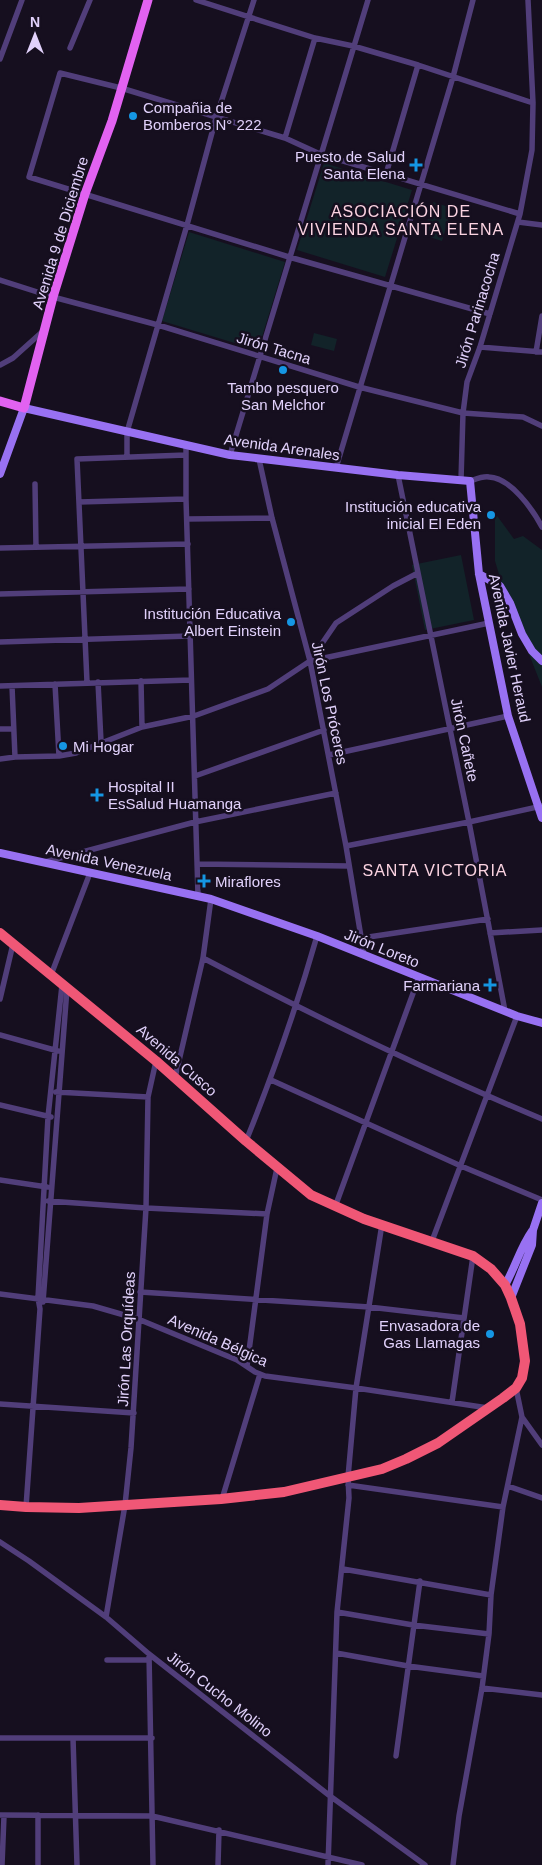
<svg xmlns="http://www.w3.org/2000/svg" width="542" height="1865" font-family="Helvetica,sans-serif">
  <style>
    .green { fill: #122329 }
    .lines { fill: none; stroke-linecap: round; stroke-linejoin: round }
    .street { stroke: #513e7a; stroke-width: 5.5 }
    .secondary { stroke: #9871f2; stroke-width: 8 }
    .primary { stroke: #e262f1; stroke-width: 9 }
    .highway { stroke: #f05776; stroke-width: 10 }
    .poi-dot { fill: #1596e3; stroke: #160f1f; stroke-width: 2 }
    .labels { text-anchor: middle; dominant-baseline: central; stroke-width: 5; stroke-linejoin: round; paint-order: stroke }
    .poi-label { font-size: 15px; fill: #e1d1fb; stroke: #160f1f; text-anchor: end }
    .street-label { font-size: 15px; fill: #e1d1fb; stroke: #160f1f }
    .neighbourhood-label { font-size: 16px; letter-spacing: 1px; fill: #fbd3e1; stroke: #160f1f }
  </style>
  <rect width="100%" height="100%" fill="#160f1f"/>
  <!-- green -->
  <path class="green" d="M 324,163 L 412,190 L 385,277 L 297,250 Z
    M 433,202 L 452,208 L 442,241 L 423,235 Z
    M 189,232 L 285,262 L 258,350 L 162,321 Z
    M 314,333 L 337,339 L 334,351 L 311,345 Z
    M 495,513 L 514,539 L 523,536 L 542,550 L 542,687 L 504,591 L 495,561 Z
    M 461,555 L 474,620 L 425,630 L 412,565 Z"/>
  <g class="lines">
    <!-- street -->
    <path class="street" d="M 196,0 L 315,38 L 353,46 L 418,65 L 533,103
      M 70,48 L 90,0
      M 0,59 L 22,0
      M 285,138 L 315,38
      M 386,174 L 418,65
      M 518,222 L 542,225
      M 0,280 L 53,297 L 158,325 L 359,387 L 463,413 L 523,417 L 542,426
      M 490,314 L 289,257 L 29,177 L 60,73 L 121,88 L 285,138 L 320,154 L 520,214
      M 480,347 L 542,352
      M 536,352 L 542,316
      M 0,365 L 13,358 L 42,332
      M 186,446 L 186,499 L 198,895
      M 230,455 L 368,0
      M 127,457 L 127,432 L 187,225 L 216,118 L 254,0
      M 259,459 L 272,518 L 310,661 L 346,846 L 364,955
      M 336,468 L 453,77 L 473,0
      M 398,475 L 469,822 L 505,1011
      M 461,480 L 463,413 L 467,382 L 480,347 L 520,214 L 532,150 L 533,103 L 528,0
      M 470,481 C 476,479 483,476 489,477 C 511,478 533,510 542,527
      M 35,484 L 36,547
      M 79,502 L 186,499
      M 187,519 L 272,518
      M 0,548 L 188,544
      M 0,594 L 189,589
      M 0,642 L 190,636
      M 310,661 L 336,623 L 393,586 L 418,573
      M 141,681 L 142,727
      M 87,682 L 77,459 L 186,455
      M 98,682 L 101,742
      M 55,684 L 59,756
      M 0,686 L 191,680
      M 12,686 L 15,757
      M 0,729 L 13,729
      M 329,755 L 508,716
      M 0,759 L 15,757 L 59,756 L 76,753 L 142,727 L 194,716 L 268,689 L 310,661 L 489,623
      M 195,776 L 324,730
      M 346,846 L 469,822 L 542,806
      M 45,862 L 195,822 L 336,793
      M 197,864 L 349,866
      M 490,933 L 542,930
      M 362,938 L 488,919
      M 203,958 C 314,1016 427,1071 542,1119
      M 51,975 L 90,873
      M 0,999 L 13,944
      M 0,1035 L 58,1051
      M 175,1078 L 203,958 L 211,899
      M 271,1080 L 461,1166 L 542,1200
      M 56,1092 L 148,1097
      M 0,1105 L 51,1117
      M 246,1141 C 273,1074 297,1006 317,936
      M 0,1180 L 47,1187
      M 48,1201 L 146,1208 L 267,1214
      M 335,1207 L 419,977
      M 432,1241 L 517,1016
      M 140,1292 L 369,1307 L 464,1318
      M 0,1294 L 93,1306 L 138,1319 L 237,1360 L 255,1372 L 265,1376 L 356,1388 L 488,1408
      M 43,1302 L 67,989
      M 247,1366 L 267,1214 L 277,1168
      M 452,1402 L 473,1256
      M 0,1404 L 134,1413
      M 522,1417 L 542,1445
      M 348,1485 L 503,1507
      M 508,1486 L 542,1498
      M 222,1499 L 260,1374
      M 26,1507 L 40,1309 L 38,1298 L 48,1117 L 62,985
      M 0,1542 L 29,1561 L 106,1617 L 149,1654 L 330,1796 L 425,1865
      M 343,1569 L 491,1595
      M 337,1612 L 413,1625 L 489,1634
      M 106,1617 L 125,1505 L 131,1448 L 146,1208 L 148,1097 L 156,1061
      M 336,1653 L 408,1666 L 483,1676
      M 149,1654 L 153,1865
      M 107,1660 L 149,1660
      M 482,1688 L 542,1695
      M 0,1738 L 152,1738
      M 73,1738 L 77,1865
      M 396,1756 L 420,1581
      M 0,1815 L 152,1816 L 362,1865
      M 38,1815 L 38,1865
      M 2,1865 L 4,1816
      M 218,1865 L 219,1830
      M 328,1865 L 337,1612 L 349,1498 L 348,1477 L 356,1388 L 382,1224
      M 453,1865 L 459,1816 L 482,1688 L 489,1634 L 491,1595 L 503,1507 L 522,1417 L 516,1388"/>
    <!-- secondary -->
    <path class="secondary" d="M 0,474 L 24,408 L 230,455 L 398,475 L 470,481 L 479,574 L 508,716 L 542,818
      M 479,574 L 500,586 L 510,603 L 522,634 L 532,651 L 542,661
      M 0,853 L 211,899 L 317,936 L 517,1016 L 542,1023
      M 505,1285 C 515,1268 520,1248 532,1231
      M 511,1298 L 532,1245 L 533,1230 L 542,1203"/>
    <!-- primary -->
    <path class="primary" d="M 0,401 L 24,408 L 53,297 L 85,194 L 112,121 L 148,0"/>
    <!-- highway -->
    <path class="highway" d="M 0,933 L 156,1061 L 246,1141 L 311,1195 L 364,1219 L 473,1256 L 491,1269 L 505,1285 L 511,1298 L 520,1324 L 525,1361 L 522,1378 L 516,1388 L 503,1398 L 438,1443 L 406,1459 L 382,1469 L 284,1492 L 221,1499 L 79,1508 L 26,1507 L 0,1505"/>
  </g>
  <!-- markers -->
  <g class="poi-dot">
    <circle cx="133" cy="116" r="5"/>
    <path d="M413.5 157.5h5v5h5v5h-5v5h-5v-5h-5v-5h5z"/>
    <circle cx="283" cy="370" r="5"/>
    <circle cx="491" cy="515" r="5"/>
    <circle cx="291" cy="622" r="5"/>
    <circle cx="63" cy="746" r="5"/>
    <path d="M94.5 787.5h5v5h5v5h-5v5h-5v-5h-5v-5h5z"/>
    <path d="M201.5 873.5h5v5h5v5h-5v5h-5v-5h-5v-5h5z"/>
    <path d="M487.5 977.5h5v5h5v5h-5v5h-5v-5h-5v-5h5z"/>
    <circle cx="490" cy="1334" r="5"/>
  </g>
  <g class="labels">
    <!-- poi labels -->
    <g class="poi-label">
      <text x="143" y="107" text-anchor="start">Compañia de<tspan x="143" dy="17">Bomberos N° 222</tspan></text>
      <text x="405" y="156">Puesto de Salud<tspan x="405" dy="17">Santa Elena</tspan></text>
      <text x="283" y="387" text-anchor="middle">Tambo pesquero<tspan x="283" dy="17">San Melchor</tspan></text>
      <text x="481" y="506">Institución educativa<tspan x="481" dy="17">inicial El Eden</tspan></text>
      <text x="281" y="613">Institución Educativa<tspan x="281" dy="17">Albert Einstein</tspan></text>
      <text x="73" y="746" text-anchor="start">Mi Hogar</text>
      <text x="108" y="786" text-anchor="start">Hospital II<tspan x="108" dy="17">EsSalud Huamanga</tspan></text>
      <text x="215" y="881" text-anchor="start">Miraflores</text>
      <text x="480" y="985">Farmariana</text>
      <text x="480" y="1325">Envasadora de<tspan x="480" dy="17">Gas Llamagas</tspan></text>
    </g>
    <!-- street labels -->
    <g class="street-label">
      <text transform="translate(60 233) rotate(-73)">Avenida 9 de Diciembre</text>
      <text transform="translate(477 310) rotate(-73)">Jirón Parinacocha</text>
      <text transform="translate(274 348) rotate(17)">Jirón Tacna</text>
      <text transform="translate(282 447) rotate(8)">Avenida Arenales</text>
      <text transform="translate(510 648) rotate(78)">Avenida Javier Heraud</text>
      <text transform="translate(330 703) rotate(78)">Jirón Los Próceres</text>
      <text transform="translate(465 740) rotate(78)">Jirón Cañete</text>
      <text transform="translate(109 862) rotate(12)">Avenida Venezuela</text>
      <text transform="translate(382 948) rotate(22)">Jirón Loreto</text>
      <text transform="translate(177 1060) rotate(41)">Avenida Cusco</text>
      <text transform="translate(126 1339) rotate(-87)">Jirón Las Orquídeas</text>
      <text transform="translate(218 1340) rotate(24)">Avenida Bélgica</text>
      <text transform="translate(220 1694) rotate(38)">Jirón Cucho Molino</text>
    </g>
    <!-- neighbourhood labels -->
    <g class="neighbourhood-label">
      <text x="401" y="211">ASOCIACIÓN DE<tspan x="401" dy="18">VIVIENDA SANTA ELENA</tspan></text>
      <text x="435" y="870">SANTA VICTORIA</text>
    </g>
  </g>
  <!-- north arrow -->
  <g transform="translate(35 35)" stroke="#160f1f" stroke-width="4" paint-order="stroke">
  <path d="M0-4L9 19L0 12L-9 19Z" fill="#e1d1fb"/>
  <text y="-8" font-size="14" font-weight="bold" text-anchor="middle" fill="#e1d1fb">N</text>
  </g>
</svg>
